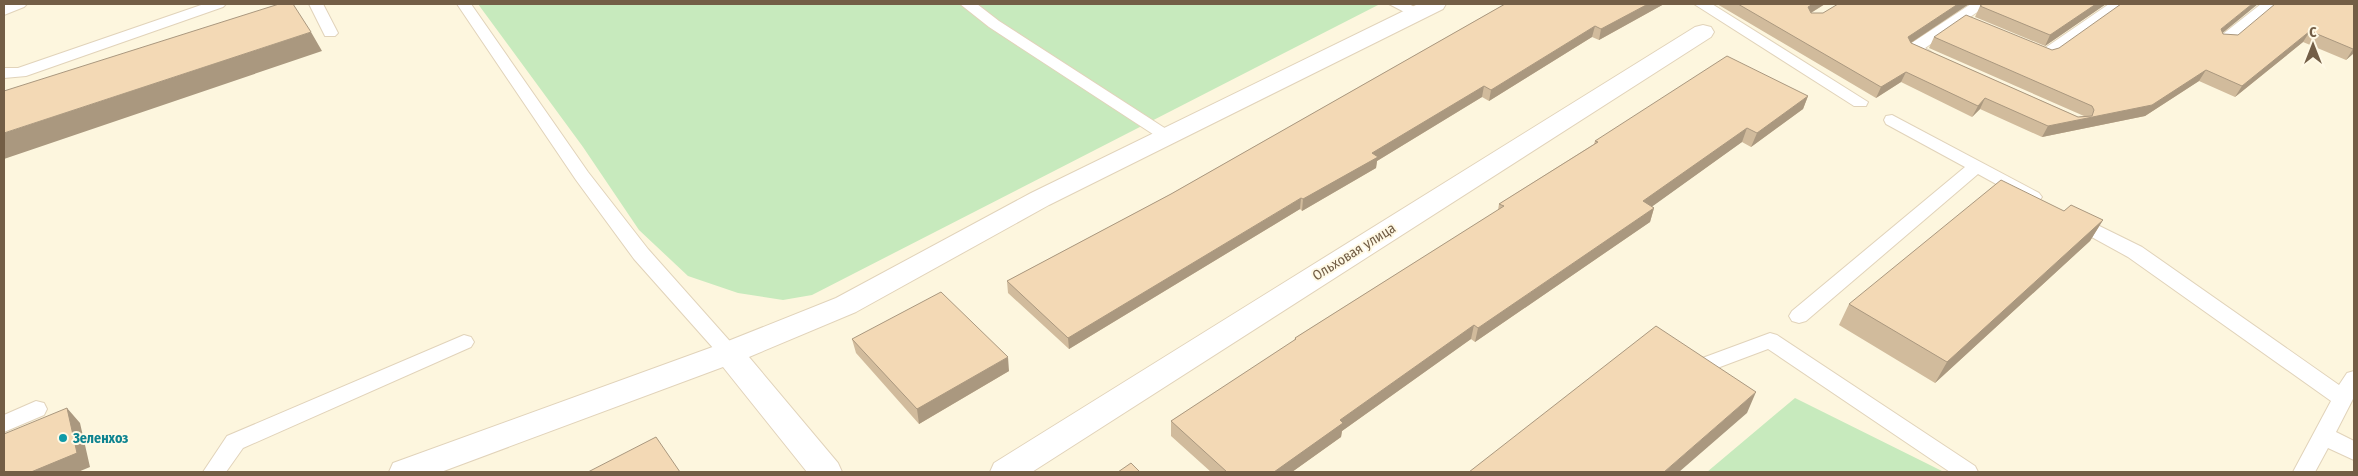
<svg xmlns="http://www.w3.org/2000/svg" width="2358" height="476" font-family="'Fira Sans Condensed',sans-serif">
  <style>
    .green { fill: #c7eabd }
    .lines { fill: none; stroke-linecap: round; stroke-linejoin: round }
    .service-casing { stroke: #e1d3ba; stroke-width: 2 }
    .minor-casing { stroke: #e1d3ba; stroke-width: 2 }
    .service { fill: #fff; fill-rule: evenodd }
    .minor { fill: #fff; fill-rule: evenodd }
    .wall { fill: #d1bb9c }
    .shaded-wall { fill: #aa987f }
    .building { fill: #f3d9b5; stroke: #aa987f }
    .culture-dot { fill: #0f9aa8; stroke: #fff9e5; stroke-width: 2 }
    .labels { text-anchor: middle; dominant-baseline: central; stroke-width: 4; stroke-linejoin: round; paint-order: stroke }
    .street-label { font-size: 14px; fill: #735e46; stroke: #fff9e5 }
    .culture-label { font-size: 14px; font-weight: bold; fill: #0d838f; stroke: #fff9e5; text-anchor: start }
  </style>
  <rect width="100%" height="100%" fill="#fdf6de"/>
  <!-- green -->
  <path class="green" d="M 478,4 L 1380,4 L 812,295 L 783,300 L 738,293 L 688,276 L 639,230 L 583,147 Z
    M 1795,398 L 1944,472 L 1707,472 Z"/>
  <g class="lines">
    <!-- service casing -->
    <g class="service-casing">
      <path id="service" d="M 7,4 L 27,4 L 24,7 L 4,15 L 4,5 Z
        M 204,4 L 226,4 L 223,7 L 26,76 L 4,78 L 4,68 L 18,68 Z
        M 309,4 L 323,4 L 338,33 L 335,36 L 325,36 Z
        M 457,4 L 471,4 L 588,172 L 648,249 L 736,348 L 739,353 L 736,358 L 729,361 L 722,358 L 634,259 L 576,180 Z
        M 960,4 L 977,4 L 999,21 L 1177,136 L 1174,140 L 1162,140 L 989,27 Z
        M 1389,4 L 1409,4 L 1425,13 L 1422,16 L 1412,16 Z
        M 1694,4 L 1712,4 L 1868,102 L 1866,106 L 1854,106 Z
        M 1971,4 L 1989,4 L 1925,48 L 1939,57 L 1937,60 C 1927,63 1911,57 1905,49 L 1907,46 Z
        M 2109,4 L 2127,4 L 2052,57 C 2042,60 2028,54 2022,47 L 2030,42 L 2045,48 Z
        M 2261,4 L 2278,4 L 2230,44 L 2218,44 L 2216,41 L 2218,38 Z
        M 1892,115 L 2039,193 L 2042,197 L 2039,201 L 2027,201 L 1978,174 L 1806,321 L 1799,323 L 1792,321 L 1789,316 L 1792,311 L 1965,167 L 1886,124 L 1884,120 L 1886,116 Z
        M 2075,214 L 2142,247 L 2339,385 L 2347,373 L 2354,371 L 2354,397 L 2336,432 L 2354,441 L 2354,460 L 2328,448 L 2315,472 L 2293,472 L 2331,401 L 2128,257 L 2068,224 L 2066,220 L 2068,216 Z
        M 1770,333 L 1777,335 L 1975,466 L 1978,472 L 1950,472 L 1768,349 L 1704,373 L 1697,370 L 1694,365 L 1697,360 Z
        M 464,335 L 471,337 L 474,342 L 471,347 L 243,448 L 226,472 L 203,472 L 227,436 Z
        M 36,401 L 44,403 L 47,409 L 44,415 L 4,432 L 4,415 Z"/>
    </g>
    <!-- minor casing -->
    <g class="minor-casing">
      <path id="minor" d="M 1418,4 L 1446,4 L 1443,9 L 1049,205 L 856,312 L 749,357 L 838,463 L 842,472 L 807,472 L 723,367 L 441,472 L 389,472 L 393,463 L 718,345 L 836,298 L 1031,193 Z
        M 1703,25 L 1711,27 L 1714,32 L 1711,37 L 1032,472 L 990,472 L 994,463 L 1695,27 Z"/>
    </g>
    <!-- service -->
    <use href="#service" class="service"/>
    <!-- minor -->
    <use href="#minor" class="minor"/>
  </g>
  <!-- wall -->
  <path class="wall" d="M 1505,4 L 1664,4 L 1599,40 L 1592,37 L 1489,101 L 1482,97 L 1377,161 L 1376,168 L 1302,211 L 1300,209 L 1069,349 L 1008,293 L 1007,281 L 1171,194 Z
    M 1717,4 L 1825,4 L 1811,13 L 1823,13 L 1969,4 L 1911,43 L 2078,117 L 2084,116 L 1929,48 L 1934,37 L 2052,50 L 2223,33 L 2223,34 L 2238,35 L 2354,4 L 2354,53 L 2346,60 L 2303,42 L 2235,97 L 2199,81 L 2145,116 L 2042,137 L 1980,109 L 1972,117 L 1901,82 L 1876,98 Z
    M 1983,4 L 2106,4 L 2045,46 L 1975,17 L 1980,6 Z
    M 1808,96 L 1803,109 L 1751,147 L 1742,142 L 1652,206 L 1654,208 L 1650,222 L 1475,342 L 1471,339 L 1342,431 L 1341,437 L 1292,472 L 1211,472 L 1171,436 L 1171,421 L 1294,341 L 1295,338 L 1498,210 L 1499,204 L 1594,144 L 1595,141 Z
    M 2064,211 L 2103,220 L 2090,241 L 1935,383 L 1839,325 L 1849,304 Z
    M 852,339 L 1009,371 L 919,424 L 856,353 Z"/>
  <!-- shaded-wall -->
  <path class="shaded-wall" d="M 1648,4 L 1664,4 L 1599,40 L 1601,29 Z
    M 1813,4 L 1825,4 L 1804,17 L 1808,7 Z
    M 1958,4 L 1969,4 L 1903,48 L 1908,37 Z
    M 2096,4 L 2106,4 L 2045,46 L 2050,35 Z
    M 2252,4 L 2258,4 L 2214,40 L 2221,29 Z
    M 1595,26 L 1592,37 L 1489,101 L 1491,90 Z
    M 2310,31 L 2303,42 L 2235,97 L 2242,86 Z
    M 311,32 L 322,51 L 4,159 L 4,133 Z
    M 2354,48 L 2354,53 L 2346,60 L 2353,49 Z
    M 2206,70 L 2199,81 L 2145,116 L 2042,137 L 2048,126 L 2152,105 Z
    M 1906,72 L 1901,82 L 1876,98 L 1881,87 Z
    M 1484,86 L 1482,97 L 1377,161 L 1376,168 L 1302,211 L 1303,199 L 1372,153 Z
    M 1808,96 L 1803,109 L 1751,147 L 1757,133 Z
    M 1985,98 L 1980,109 L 1972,117 L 1978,106 Z
    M 1747,128 L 1742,142 L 1639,216 L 1643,201 Z
    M 1301,198 L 1300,209 L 1069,349 L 1068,338 Z
    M 1654,208 L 1650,222 L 1475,342 L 1478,328 Z
    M 2103,220 L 2090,241 L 1935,383 L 1947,362 Z
    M 1474,325 L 1471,339 L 1342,431 L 1341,437 L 1292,472 L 1274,472 L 1340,420 Z
    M 1008,357 L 1009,371 L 919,424 L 917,409 Z
    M 1756,392 L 1747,413 L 1679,472 L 1664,472 Z
    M 67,408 L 80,423 L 90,467 L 78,472 L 31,472 Z"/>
  <!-- building -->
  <path class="building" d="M 279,4 L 293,4 L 311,32 L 4,133 L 4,91 Z
    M 1505,4 L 1648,4 L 1601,29 L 1595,26 L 1491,90 L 1484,86 L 1372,153 L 1378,157 L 1303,199 L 1301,198 L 1068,338 L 1007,281 L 1171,194 Z
    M 1738,4 L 1813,4 L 1808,7 L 1811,13 L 1823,13 L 1838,4 L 1958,4 L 1908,37 L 1911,43 L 2078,117 L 2092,116 L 2094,110 L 2092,106 L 1934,37 L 1966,15 L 2052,50 L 2059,48 L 2121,4 L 2252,4 L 2221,29 L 2223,34 L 2238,35 L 2275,4 L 2354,4 L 2354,48 L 2353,49 L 2310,31 L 2242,86 L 2206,70 L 2152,105 L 2048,126 L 1985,98 L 1978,106 L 1906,72 L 1881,87 Z
    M 1983,4 L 2096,4 L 2050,35 L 1980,6 Z
    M 1727,56 L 1808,96 L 1757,133 L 1747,128 L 1643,201 L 1654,208 L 1478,328 L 1474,325 L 1340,420 L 1343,423 L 1274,472 L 1227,472 L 1171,421 L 1296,339 L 1295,338 L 1504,206 L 1499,204 L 1598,142 L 1595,141 Z
    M 2001,180 L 2064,211 L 2071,205 L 2103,220 L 1947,362 L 1849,304 Z
    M 941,292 L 1008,357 L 917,409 L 852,339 Z
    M 1656,326 L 1756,392 L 1664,472 L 1469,472 Z
    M 67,408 L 77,453 L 31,472 L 4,472 L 4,434 Z
    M 656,437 L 680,472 L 588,472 Z
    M 1131,463 L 1140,472 L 1118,472 Z"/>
  <!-- markers -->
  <circle class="culture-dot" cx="63" cy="438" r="5"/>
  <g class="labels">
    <!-- street labels -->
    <g class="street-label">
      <text transform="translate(1354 252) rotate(-32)">Ольховая улица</text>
    </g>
    <!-- culture labels -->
    <g class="culture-label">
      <text x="73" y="438">Зеленхоз</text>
    </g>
  </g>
  <!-- border -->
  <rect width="2358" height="476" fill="none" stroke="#735e46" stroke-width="10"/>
  <!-- north arrow -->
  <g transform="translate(2313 45)" stroke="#fff9e5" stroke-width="4" paint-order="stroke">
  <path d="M0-4L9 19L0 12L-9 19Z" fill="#735e46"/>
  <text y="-8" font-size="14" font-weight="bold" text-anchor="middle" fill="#735e46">С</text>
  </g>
</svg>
